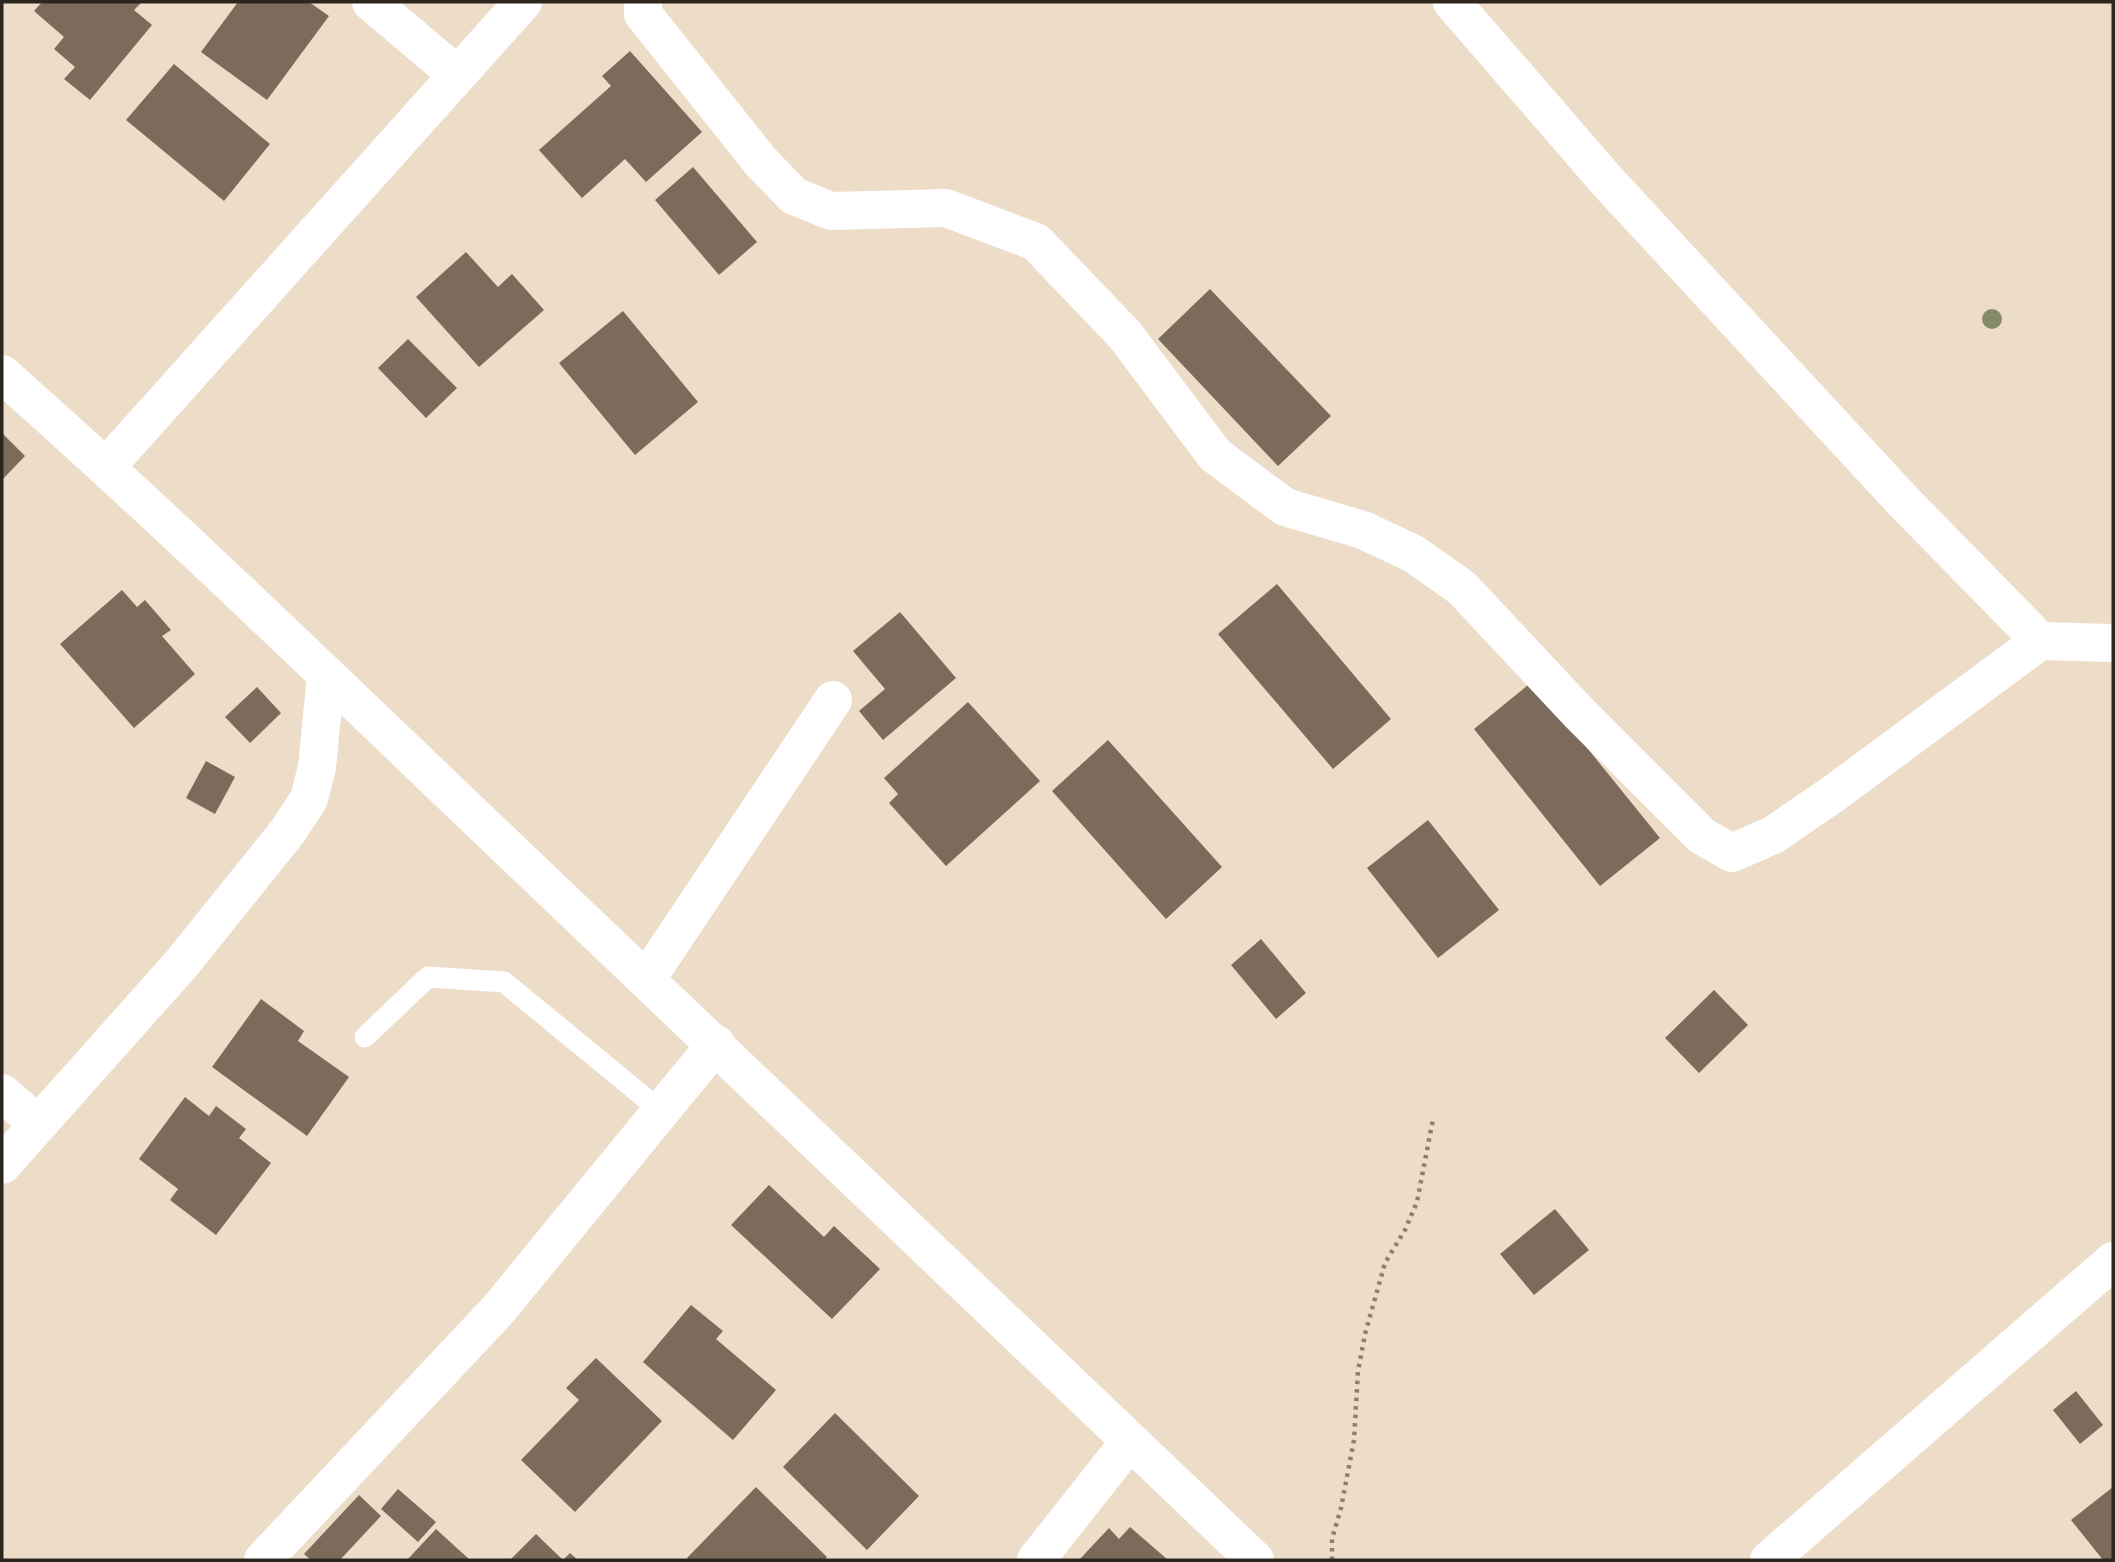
<svg xmlns="http://www.w3.org/2000/svg" width="2115" height="1562" font-family="'Public Sans',sans-serif">
  <style>
    .building { fill: #7c6b5a }
    .lines { fill: none; stroke-linecap: round; stroke-linejoin: round }
    .path { stroke: #8c8072; stroke-width: 4.5; stroke-dasharray: 3.5 5; stroke-linecap: butt }
    .service { stroke: #fff; stroke-width: 21 }
    .minor { stroke: #fff; stroke-width: 38 }
    .tree { fill: #858b67 }
  </style>
  <rect width="100%" height="100%" fill="#eddcc7"/>
  <!-- building -->
  <path class="building" d="M 42,2 L 142,2 L 134,10 L 152,25 L 90,100 L 64,79 L 75,67 L 54,49 L 64,37 L 34,11 Z
    M 238,2 L 309,2 L 329,16 L 267,100 L 201,52 Z
    M 630,51 L 702,132 L 646,182 L 625,159 L 582,198 L 539,150 L 611,86 L 602,76 Z
    M 174,64 L 270,144 L 224,201 L 126,120 Z
    M 693,167 L 757,242 L 719,275 L 655,200 Z
    M 466,252 L 498,287 L 512,274 L 544,310 L 479,367 L 416,297 Z
    M 1210,289 L 1331,416 L 1278,466 L 1158,339 Z
    M 623,311 L 698,402 L 635,455 L 559,363 Z
    M 408,339 L 457,388 L 426,418 L 378,368 Z
    M 2,433 L 25,456 L 2,480 Z
    M 1277,584 L 1391,719 L 1333,769 L 1218,634 Z
    M 122,590 L 137,607 L 145,600 L 171,630 L 162,636 L 195,674 L 134,728 L 60,644 Z
    M 900,612 L 956,678 L 883,740 L 859,711 L 885,689 L 853,651 Z
    M 1533,681 L 1660,838 L 1600,886 L 1474,729 Z
    M 257,687 L 281,713 L 250,743 L 225,717 Z
    M 968,702 L 1040,781 L 946,866 L 889,803 L 898,794 L 884,778 Z
    M 1108,740 L 1222,867 L 1166,919 L 1052,791 Z
    M 206,761 L 235,777 L 215,814 L 186,798 Z
    M 1428,820 L 1499,910 L 1438,958 L 1367,868 Z
    M 1261,939 L 1306,993 L 1276,1019 L 1231,965 Z
    M 1714,990 L 1748,1025 L 1699,1073 L 1665,1038 Z
    M 261,999 L 304,1031 L 298,1041 L 349,1077 L 307,1136 L 212,1067 Z
    M 185,1097 L 209,1116 L 216,1106 L 246,1129 L 239,1138 L 271,1163 L 216,1235 L 170,1200 L 178,1189 L 139,1159 Z
    M 769,1185 L 824,1237 L 834,1226 L 880,1269 L 832,1319 L 731,1225 Z
    M 1555,1209 L 1589,1250 L 1534,1295 L 1500,1254 Z
    M 691,1305 L 723,1331 L 716,1339 L 776,1390 L 733,1440 L 643,1362 Z
    M 596,1358 L 662,1421 L 575,1512 L 521,1460 L 579,1400 L 566,1388 Z
    M 2076,1391 L 2103,1425 L 2080,1444 L 2053,1410 Z
    M 835,1413 L 919,1496 L 867,1550 L 783,1467 Z
    M 756,1487 L 827,1557 L 825,1560 L 690,1560 L 687,1558 Z
    M 2113,1487 L 2113,1560 L 2103,1560 L 2071,1520 Z
    M 398,1489 L 436,1522 L 418,1542 L 381,1509 Z
    M 359,1495 L 381,1516 L 340,1560 L 311,1560 L 304,1554 Z
    M 1130,1527 L 1168,1560 L 1079,1560 L 1109,1528 L 1119,1539 Z
    M 436,1529 L 470,1560 L 407,1560 Z
    M 536,1534 L 563,1560 L 570,1553 L 578,1560 L 510,1560 Z"/>
  <g class="lines">
    <!-- path -->
    <path class="path" d="M 1332,1560 L 1332,1539 L 1341,1508 L 1354,1440 L 1358,1371 L 1365,1334 L 1385,1263 L 1405,1230 L 1417,1202 L 1433,1119"/>
    <!-- service -->
    <path class="service" d="M 365,1037 L 428,977 L 504,982 L 661,1111"/>
    <!-- minor -->
    <path class="minor" d="M 371,2 L 456,74
      M 643,2 L 643,14 L 761,162 L 794,196 L 831,211 L 946,208 L 1036,242 L 1125,335 L 1215,455 L 1285,507 L 1363,530 L 1414,554 L 1462,588 L 1579,713 L 1702,836 L 1732,853 L 1773,835 L 1833,794 L 2040,641 L 2113,643
      M 1452,2 L 1607,181 L 1902,500 L 2040,641
      M 2,374 C 177,529 345,693 514,854 C 762,1089 1009,1325 1255,1560
      M 106,467 L 523,2
      M 646,980 L 833,700
      M 2,1093 L 37,1123
      M 2,1165 L 182,963 L 288,831 L 309,799 L 317,767 L 326,675
      M 263,1560 L 498,1310 L 716,1044
      M 1036,1560 L 1130,1441
      M 1769,1560 L 2113,1261"/>
  </g>
  <!-- trees -->
  <circle class="tree" cx="1992" cy="319" r="10"/>
  <!-- border -->
  <rect width="2115" height="1562" fill="none" stroke="#2c261e" stroke-width="7"/>
</svg>
